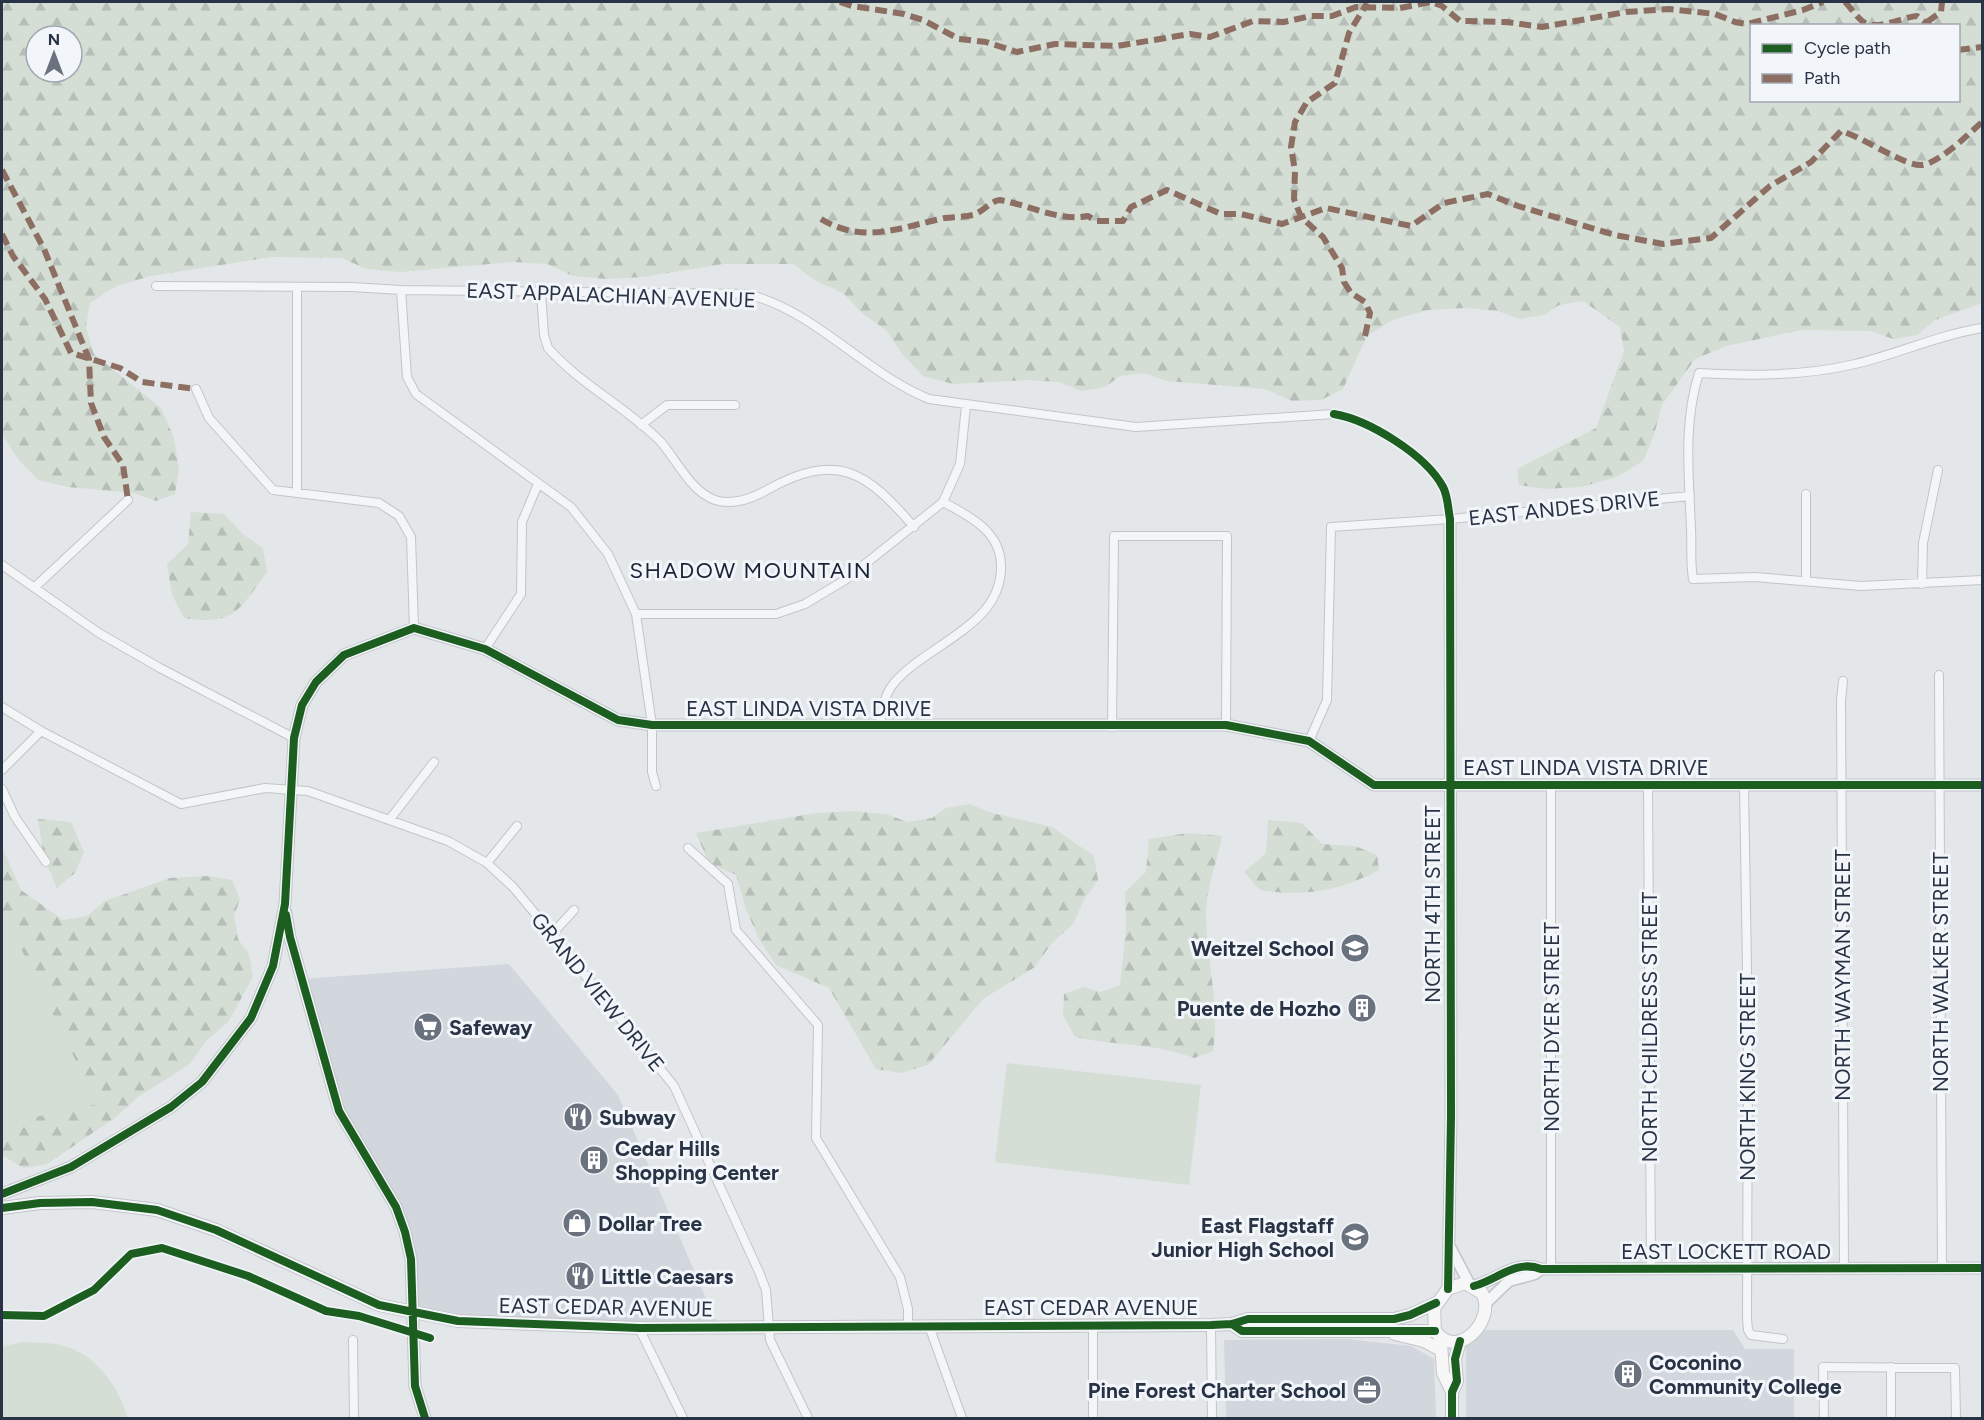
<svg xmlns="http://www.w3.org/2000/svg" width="1984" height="1420" font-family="Figtree,sans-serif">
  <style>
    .built { fill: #d2d6dd }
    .forest { fill: url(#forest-firs); fill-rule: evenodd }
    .park { fill: #d4ded4 }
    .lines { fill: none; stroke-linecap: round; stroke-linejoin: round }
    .minor-casing { stroke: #c2c5c8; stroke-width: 10 }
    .tertiary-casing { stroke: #c2c5c8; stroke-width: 13 }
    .secondary-casing { stroke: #c2c5c8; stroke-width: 14 }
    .minor { stroke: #f3f5f6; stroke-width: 8 }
    .tertiary { stroke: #f3f5f6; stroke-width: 10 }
    .secondary { stroke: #f7f7f8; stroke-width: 12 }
    .quiet { stroke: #8d6e63; stroke-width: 6; stroke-dasharray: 12 6; stroke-linecap: butt }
    .cycleway-casing { stroke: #f2f5f9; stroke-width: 11 }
    .cycleway { stroke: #1b5e20; stroke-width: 8 }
    .labels { text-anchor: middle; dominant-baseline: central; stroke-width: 6; stroke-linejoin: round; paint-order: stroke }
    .street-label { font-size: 21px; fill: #283345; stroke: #f2f5f9 }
    .poi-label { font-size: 21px; font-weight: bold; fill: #283345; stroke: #f2f5f9; text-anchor: start }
    .neighbourhood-label { font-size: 22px; letter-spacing: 1.5px; fill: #1a2436; stroke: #f2f5f9 }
  </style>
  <defs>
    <pattern id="forest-firs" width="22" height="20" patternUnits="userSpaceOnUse" patternTransform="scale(1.5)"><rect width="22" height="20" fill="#d4ded4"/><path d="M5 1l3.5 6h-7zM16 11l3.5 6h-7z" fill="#b6bfb7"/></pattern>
  </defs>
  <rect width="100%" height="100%" fill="#e4e7ea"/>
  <!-- built -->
  <path class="built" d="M 509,964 L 618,1095 L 718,1326 L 413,1313 L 403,1226 L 346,1126 L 301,979 Z
    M 1466,1330 L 1733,1330 L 1745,1349 L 1794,1349 L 1794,1418 L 1466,1418 Z
    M 1347,1339 L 1411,1346 L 1434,1359 L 1436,1418 L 1226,1418 L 1224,1340 Z"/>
  <!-- forest -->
  <path class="forest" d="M 2,2 L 1982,2 L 1982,303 L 1935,320 L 1917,335 L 1893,339 L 1871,331 L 1801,330 L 1726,346 L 1695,359 L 1662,405 L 1654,435 L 1643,461 L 1617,477 L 1581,487 L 1545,489 L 1519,485 L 1517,469 L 1596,428 L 1624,351 L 1620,327 L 1583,301 L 1559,305 L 1544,315 L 1520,319 L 1498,311 L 1465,308 L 1428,310 L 1393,320 L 1367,336 L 1343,389 L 1321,400 L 1292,401 L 1265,389 L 1166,381 L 1144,373 L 1120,376 L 1105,387 L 1081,391 L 1059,382 L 1026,380 L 953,384 L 923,376 L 903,355 L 886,330 L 863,314 L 843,293 L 816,281 L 793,264 L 723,264 L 643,277 L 607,279 L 573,276 L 547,264 L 514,262 L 400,272 L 367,269 L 341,258 L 271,257 L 151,276 L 116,286 L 90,303 L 86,327 L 94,354 L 161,408 L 174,438 L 179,469 L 175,494 L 156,501 L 134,493 L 68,487 L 38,480 L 18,459 L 2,434 ZM 1752,26 L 1958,26 L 1958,100 L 1752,100 ZM 36,36 L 72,36 L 72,72 L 36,72 Z
    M 191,512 L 224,514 L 244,535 L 263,548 L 267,572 C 239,610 235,626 184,618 L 172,595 L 167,564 L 188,544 Z
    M 970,804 L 992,813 L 1052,827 L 1094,856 L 1098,880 L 1085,898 L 1073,924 L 1051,944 L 1035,967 L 983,999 L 928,1065 L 901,1073 L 876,1069 L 829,988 L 776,965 L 759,939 L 746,909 L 736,875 L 709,863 L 696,833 L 816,813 L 853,811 L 886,814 L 908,822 L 932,818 L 946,808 Z
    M 38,819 L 71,822 L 84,852 L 75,873 L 57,888 L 44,858 Z
    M 1268,820 L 1302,823 L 1322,844 L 1355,846 L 1377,855 L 1379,870 C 1340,891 1303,897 1260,890 L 1244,872 L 1266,853 Z
    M 1188,833 L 1222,836 C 1217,863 1206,888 1206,917 C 1207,963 1220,1005 1213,1051 L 1194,1058 C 1156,1043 1114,1046 1075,1037 L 1063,1015 L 1064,994 L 1083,987 L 1101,992 L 1120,985 L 1126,928 L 1125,892 L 1146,872 L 1149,839 Z
    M 2,847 L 21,890 L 63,920 L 87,916 L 105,901 L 170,878 L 207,876 L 232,880 L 240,899 L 234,916 L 238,939 L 249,954 L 253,977 L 228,1022 L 206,1041 L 190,1064 L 138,1097 L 116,1117 L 47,1164 L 23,1168 L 2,1155 Z"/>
  <!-- park -->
  <path class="park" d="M 2,910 L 97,1104 L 2,1124 Z
    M 1007,1063 L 1201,1085 L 1189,1185 L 995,1162 Z
    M 22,1342 C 34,1343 48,1342 60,1345 C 96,1353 118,1386 128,1418 L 2,1418 L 2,1347 Z"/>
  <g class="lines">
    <!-- minor casing -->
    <g class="minor-casing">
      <path id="minor" d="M 156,286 L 352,287 L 401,290 L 747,294 C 816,311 863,372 929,399 L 1136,427 L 1334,414 C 1369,420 1426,455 1443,487 C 1448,496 1448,509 1450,519
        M 401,290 L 407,377 L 416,394 L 571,507 L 608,554 L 636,614 L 652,725 L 652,772 L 656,786
        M 541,292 L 544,335 L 548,348 C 580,384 626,407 660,441 C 677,460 690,491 715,500 C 733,506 751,499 767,490 C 837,451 866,471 914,527
        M 1982,328 C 1938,335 1898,354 1855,364 C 1804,376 1751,376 1699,373 C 1683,423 1689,477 1691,529 C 1692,546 1690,561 1693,579 L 1755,577 L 1861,586 L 1982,580
        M 196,389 L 209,418 L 273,490 L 379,503 L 399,516 L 411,537 L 414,628
        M 641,425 L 667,405 L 735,405
        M 297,493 L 297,288
        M 1806,494 L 1806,581
        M 2,565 L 99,633 L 160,668 L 294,738
        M 1922,584 L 1923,543 L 1938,470
        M 35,587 L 128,500
        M 636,614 L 776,614 L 805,604 L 845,580 L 943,502 L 960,464 L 966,406
        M 485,649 L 521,594 L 522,522 L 538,484
        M 1939,675 L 1942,1268
        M 1843,681 L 1841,700 L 1844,1269
        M 2,707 L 41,731 L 181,804 L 265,788 L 308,791 L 448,841 L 487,863 L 513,887 L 552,934 L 674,1086 L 759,1272 L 766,1290 L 770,1340 L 808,1418
        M 880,725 C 882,710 884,695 894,683 C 928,643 1002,626 1001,566 C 1001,531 969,516 943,502
        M 1112,727 L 1114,536 L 1227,536 L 1226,725
        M 1309,741 L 1327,700 L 1331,527 L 1450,519 L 1690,496
        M 2,770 L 41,731
        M 1648,785 L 1651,1270
        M 1744,785 L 1748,1030 L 1747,1318 L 1748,1330 L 1751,1335 L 1783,1339
        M 2,789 L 15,817 L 46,862
        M 390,819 L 434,762
        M 688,848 L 728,884 L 736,930 L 818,1025 L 816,1138 L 900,1277 L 908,1309 L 908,1326
        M 487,863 L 517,826
        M 552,934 L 574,910
        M 1551,1268 L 1551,785
        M 1093,1325 L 1093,1418
        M 1211,1325 L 1212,1418
        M 929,1326 L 962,1418
        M 639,1328 L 683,1418
        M 353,1340 L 354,1418
        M 1891,1367 L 1891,1418
        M 1824,1418 L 1823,1367 L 1955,1368 L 1956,1418"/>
    </g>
    <!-- tertiary casing -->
    <g class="tertiary-casing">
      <path id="tertiary" d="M 286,913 L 290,937 L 339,1111 L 396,1207 L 405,1232 L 411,1259 L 415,1386 L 425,1418
        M 2,1194 L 71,1167 L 171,1107 L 202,1082 L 251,1018 L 273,966 L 285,904 L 294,738 L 302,705 L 316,682 L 344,655 L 414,628 L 485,649 L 618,720 L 652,725 L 1226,725 L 1309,741 L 1374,785 L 1982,785
        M 1450,1247 L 1470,1285
        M 1474,1286 C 1497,1280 1516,1259 1541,1269 L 1982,1268
        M 1448,1289 L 1451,1117 L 1450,519
        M 1486,1303 L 1509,1281 L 1535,1274 L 1541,1269"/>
    </g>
    <!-- secondary casing -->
    <g class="secondary-casing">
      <path id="secondary" d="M 2,1208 L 40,1203 L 92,1202 L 157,1210 L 216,1230 L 379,1305 L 458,1321 L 639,1328 L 1211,1325 L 1232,1324 L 1248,1319 L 1394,1319 L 1410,1315 L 1436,1303
        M 1465,1283 L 1482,1293 C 1497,1320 1457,1362 1435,1331 L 1434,1308 L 1448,1289 Z
        M 1232,1324 L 1242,1331 L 1435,1331
        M 1395,1334 L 1424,1341 L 1441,1350
        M 1441,1342 L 1443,1373 L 1452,1392
        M 1452,1418 L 1452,1392 L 1457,1381 L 1455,1359 L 1460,1341"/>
    </g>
    <!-- minor -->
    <use href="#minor" class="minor"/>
    <!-- tertiary -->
    <use href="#tertiary" class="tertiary"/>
    <!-- secondary -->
    <use href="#secondary" class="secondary"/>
    <!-- quiet -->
    <path class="quiet" d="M 840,2 L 852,6 L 904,14 L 923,20 L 959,39 L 986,42 L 1017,52 L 1055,44 L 1117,46 L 1190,34 L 1210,37 L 1253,21 L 1284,22 L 1311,16 L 1332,16 L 1356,7 L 1400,8 L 1431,2 L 1442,6 L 1460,21 L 1507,22 L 1542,27 L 1626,12 L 1669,9 L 1715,14 L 1735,22 L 1747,24 L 1803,10 L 1823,2
      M 1845,2 C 1851,8 1858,19 1865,23 C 1878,30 1903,17 1917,16 L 1930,26
      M 1927,22 L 1941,12 L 1942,2
      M 1958,50 L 1982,47
      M 2,170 L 44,249 L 89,359 L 91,403 L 104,437 L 123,465 L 128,500
      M 821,219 C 864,245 901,227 945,218 C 954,217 964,217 973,215 C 983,212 990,201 1000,200 C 1029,205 1060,222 1088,216 L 1096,221 L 1123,221 L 1131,207 L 1167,190 L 1221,214 L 1241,214 L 1282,224 L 1326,208 L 1411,226 L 1444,203 L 1488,194 L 1518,206 L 1615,235 L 1663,244 L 1711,238 L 1770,186 L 1811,162 L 1841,131 C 1861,136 1906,167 1922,165 C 1939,163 1969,134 1982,122
      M 2,234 L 13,256 L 45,299 L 71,353 L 120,368 L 142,382 L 196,389
      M 1365,336 L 1370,313 L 1365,302 L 1351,293 L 1344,282 L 1342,268 L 1323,237 L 1301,217 L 1294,199 L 1295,171 L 1291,147 L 1295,122 L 1307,102 L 1335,83 L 1349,33 L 1367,3"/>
    <!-- cycleway casing -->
    <g class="cycleway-casing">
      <path id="cycleway" d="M 1334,414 C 1369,420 1426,455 1443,487 C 1448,496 1448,509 1450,519 L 1451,1117 L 1448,1289
        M 286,915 L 290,937 L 339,1111 L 396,1207 L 405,1232 L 411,1259 L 415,1386 L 425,1418
        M 2,1194 L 71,1167 L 171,1107 L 202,1082 L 251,1018 L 273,966 L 285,904 L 294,738 L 302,705 L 316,682 L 344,655 L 414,628 L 485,649 L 618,720 L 652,725 L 1226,725 L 1309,741 L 1374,785 L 1982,785
        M 2,1208 L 40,1203 L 92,1202 L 157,1210 L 216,1230 L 379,1305 L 458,1321 L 639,1328 L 1211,1325 L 1232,1324 L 1248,1319 L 1394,1319 L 1410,1315 L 1436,1303
        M 1474,1286 C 1497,1280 1516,1259 1541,1269 L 1982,1268
        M 2,1315 L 44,1316 L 94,1290 L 131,1254 L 162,1248 L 248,1276 L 326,1311 L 359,1316 L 430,1338
        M 1232,1324 L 1242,1331 L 1435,1331
        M 1452,1418 L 1452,1392 L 1457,1381 L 1455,1359 L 1460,1341"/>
    </g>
    <!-- cycleway -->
    <use href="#cycleway" class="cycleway"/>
  </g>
  <!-- icons -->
  <defs>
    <g id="school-disc" transform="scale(1.5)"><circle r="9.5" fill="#6a727f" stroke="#f2f5f9"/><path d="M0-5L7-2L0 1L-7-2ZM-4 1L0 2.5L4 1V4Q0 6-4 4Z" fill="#fff"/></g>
    <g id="building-disc" transform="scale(1.5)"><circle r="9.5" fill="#6a727f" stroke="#f2f5f9"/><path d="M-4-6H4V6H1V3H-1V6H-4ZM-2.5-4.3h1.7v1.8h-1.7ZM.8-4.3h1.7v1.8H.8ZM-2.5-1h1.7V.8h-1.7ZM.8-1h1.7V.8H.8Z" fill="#fff"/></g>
    <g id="supermarket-disc" transform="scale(1.5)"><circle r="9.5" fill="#6a727f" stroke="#f2f5f9"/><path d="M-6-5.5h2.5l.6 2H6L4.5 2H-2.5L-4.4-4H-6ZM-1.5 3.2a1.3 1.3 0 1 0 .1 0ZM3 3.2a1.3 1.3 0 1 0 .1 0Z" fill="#fff"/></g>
    <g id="restaurant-disc" transform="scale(1.5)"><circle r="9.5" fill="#6a727f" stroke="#f2f5f9"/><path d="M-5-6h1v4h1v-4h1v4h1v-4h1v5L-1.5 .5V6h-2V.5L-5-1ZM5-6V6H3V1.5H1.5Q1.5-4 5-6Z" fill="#fff"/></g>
    <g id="shop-disc" transform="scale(1.5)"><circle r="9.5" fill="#6a727f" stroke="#f2f5f9"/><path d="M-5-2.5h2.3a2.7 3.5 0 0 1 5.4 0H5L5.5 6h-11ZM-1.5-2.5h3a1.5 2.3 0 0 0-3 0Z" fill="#fff"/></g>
    <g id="office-disc" transform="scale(1.5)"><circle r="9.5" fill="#6a727f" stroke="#f2f5f9"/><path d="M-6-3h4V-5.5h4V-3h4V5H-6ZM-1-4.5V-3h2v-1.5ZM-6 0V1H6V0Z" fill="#fff"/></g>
  </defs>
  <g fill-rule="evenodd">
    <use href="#school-disc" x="1355" y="948"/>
    <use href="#building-disc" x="1362" y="1008"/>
    <use href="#supermarket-disc" x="428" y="1027"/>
    <use href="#restaurant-disc" x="578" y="1117"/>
    <use href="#building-disc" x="594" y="1160"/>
    <use href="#shop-disc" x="577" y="1223"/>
    <use href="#school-disc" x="1355" y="1237"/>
    <use href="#restaurant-disc" x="580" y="1276"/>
    <use href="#building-disc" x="1628" y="1374"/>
    <use href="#office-disc" x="1367" y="1390"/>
  </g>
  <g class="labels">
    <!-- street labels -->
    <g class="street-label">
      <text transform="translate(611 295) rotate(2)">EAST APPALACHIAN AVENUE</text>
      <text transform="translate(1564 508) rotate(-6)">EAST ANDES DRIVE</text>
      <text x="809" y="708">EAST LINDA VISTA DRIVE</text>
      <text x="1586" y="767">EAST LINDA VISTA DRIVE</text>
      <text transform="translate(1432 904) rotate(-90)">NORTH 4TH STREET</text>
      <text transform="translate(1940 972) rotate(-90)">NORTH WALKER STREET</text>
      <text transform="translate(1842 975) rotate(-90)">NORTH WAYMAN STREET</text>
      <text transform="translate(598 992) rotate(51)">GRAND VIEW DRIVE</text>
      <text transform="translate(1551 1027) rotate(-90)">NORTH DYER STREET</text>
      <text transform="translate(1649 1027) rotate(-90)">NORTH CHILDRESS STREET</text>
      <text transform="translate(1747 1077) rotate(-90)">NORTH KING STREET</text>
      <text x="1726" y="1251">EAST LOCKETT ROAD</text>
      <text transform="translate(606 1307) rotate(1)">EAST CEDAR AVENUE</text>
      <text x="1091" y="1307">EAST CEDAR AVENUE</text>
    </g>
    <!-- poi labels -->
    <g class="poi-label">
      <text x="1334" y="948" text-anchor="end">Weitzel School</text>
      <text x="1341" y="1008" text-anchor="end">Puente de Hozho</text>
      <text x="449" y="1027">Safeway</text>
      <text x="599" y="1117">Subway</text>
      <text x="615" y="1148">Cedar Hills<tspan x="615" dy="24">Shopping Center</tspan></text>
      <text x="598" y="1223">Dollar Tree</text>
      <text x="1334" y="1225" text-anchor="end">East Flagstaff<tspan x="1334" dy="24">Junior High School</tspan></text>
      <text x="601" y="1276">Little Caesars</text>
      <text x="1649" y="1362">Coconino<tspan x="1649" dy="24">Community College</tspan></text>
      <text x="1346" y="1390" text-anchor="end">Pine Forest Charter School</text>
    </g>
    <!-- neighbourhood labels -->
    <g class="neighbourhood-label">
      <text x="751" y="570">SHADOW MOUNTAIN</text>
    </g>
  </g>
  <!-- border -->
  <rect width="1984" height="1420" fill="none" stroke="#283345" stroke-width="6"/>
  <!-- legend -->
  <rect x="1750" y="24" width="210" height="78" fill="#f2f5f9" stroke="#a1a7b1" stroke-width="1.5"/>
  <rect x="1762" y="44" width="30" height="9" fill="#1b5e20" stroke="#a1a7b1" stroke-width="1.5"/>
  <text x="1804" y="54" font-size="18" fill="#283345">Cycle path</text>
  <rect x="1762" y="74" width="30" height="9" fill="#8d6e63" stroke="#a1a7b1" stroke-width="1.5"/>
  <text x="1804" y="84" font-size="18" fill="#283345">Path</text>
  <!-- north arrow -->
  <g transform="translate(54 54)"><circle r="28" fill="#f2f5f9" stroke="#a1a7b1" stroke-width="1.5"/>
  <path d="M0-4.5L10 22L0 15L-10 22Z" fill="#6a727f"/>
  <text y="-9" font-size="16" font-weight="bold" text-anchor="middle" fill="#283345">N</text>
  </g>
</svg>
